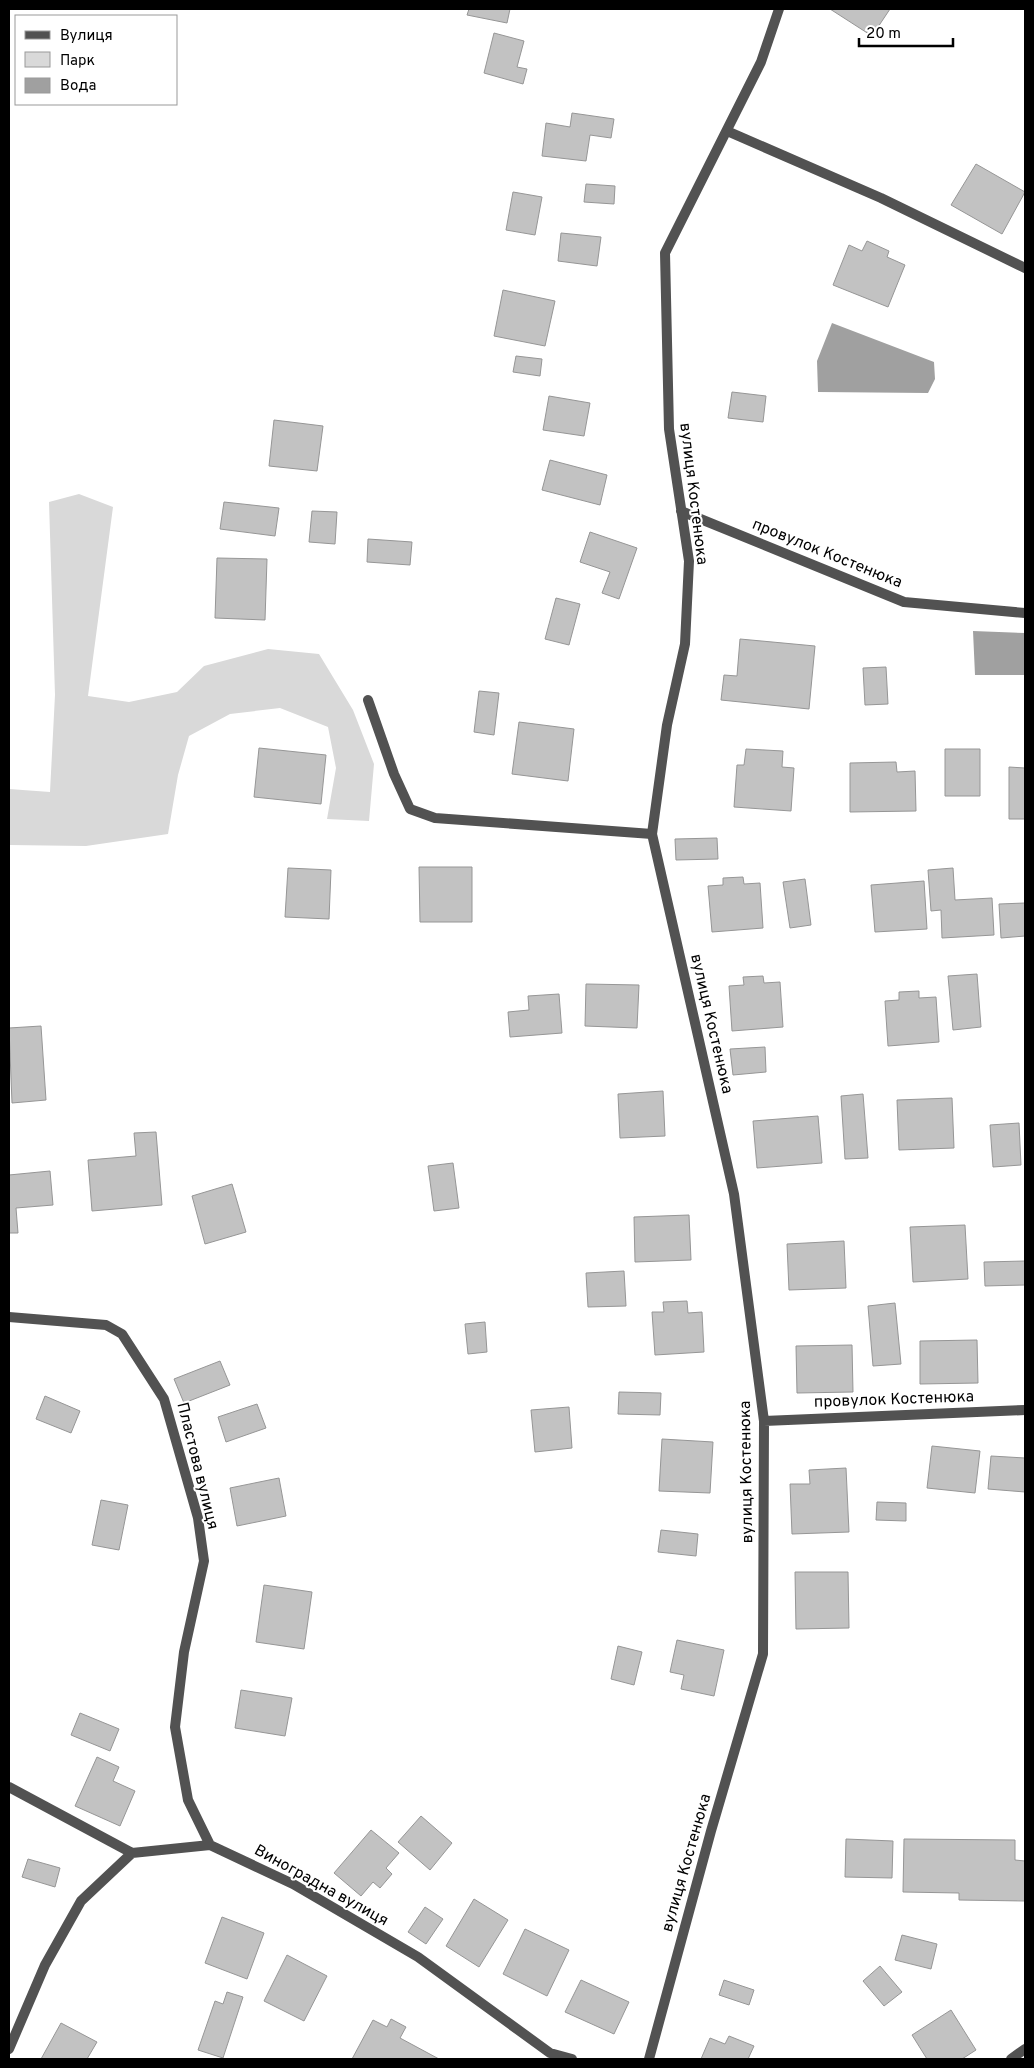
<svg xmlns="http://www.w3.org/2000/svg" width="1034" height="2068" font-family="Overpass,sans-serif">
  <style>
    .green { fill: #d9d9d9 }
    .water { fill: #a0a0a0 }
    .building { fill: #c2c2c2; stroke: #969696 }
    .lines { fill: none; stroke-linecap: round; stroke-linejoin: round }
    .lane { stroke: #525252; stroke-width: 10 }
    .street { stroke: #525252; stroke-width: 10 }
    .labels { text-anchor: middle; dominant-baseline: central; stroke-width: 4; stroke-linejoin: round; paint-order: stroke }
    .street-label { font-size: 16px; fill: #000; stroke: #fff }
  </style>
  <rect width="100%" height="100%" fill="#fff"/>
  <!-- green -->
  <path class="green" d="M 79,494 L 113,507 L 88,696 L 129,702 L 177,692 L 204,666 L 268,649 L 319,654 L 353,710 L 374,764 L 369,821 L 327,819 L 336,768 L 328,727 L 280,708 L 230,714 L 189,736 L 178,775 L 168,834 L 86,846 L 9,845 L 9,789 L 50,792 L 55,695 L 49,502 Z"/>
  <!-- water -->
  <path class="water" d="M 832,323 L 934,362 L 935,379 L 928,393 L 818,392 L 817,361 Z
    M 973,631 L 1025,633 L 1025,675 L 975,675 Z"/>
  <!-- building -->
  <path class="building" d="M 469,9 L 510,9 L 507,23 L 467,15 Z
    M 830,9 L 890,9 L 872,36 Z
    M 494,33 L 524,41 L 517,67 L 527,69 L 523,84 L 484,73 Z
    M 572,113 L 614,119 L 611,138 L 590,135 L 586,161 L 542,156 L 546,123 L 570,127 Z
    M 976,164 L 1025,192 L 1002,234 L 951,205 Z
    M 586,184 L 615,186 L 614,204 L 584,202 Z
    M 513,192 L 542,197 L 535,235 L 506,230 Z
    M 561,233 L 601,237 L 597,266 L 558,261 Z
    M 867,241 L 889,251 L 887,257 L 905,265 L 888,307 L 833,285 L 849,245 L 862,251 Z
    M 503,290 L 555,301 L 545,346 L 494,336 Z
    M 516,356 L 542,359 L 540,376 L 513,372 Z
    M 732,392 L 766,396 L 763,422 L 728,418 Z
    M 549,396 L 590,403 L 584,436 L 543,430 Z
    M 274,420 L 323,426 L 317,471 L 269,466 Z
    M 550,460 L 607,475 L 600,505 L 542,490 Z
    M 224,502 L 279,508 L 275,536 L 220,529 Z
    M 312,511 L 337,512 L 335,544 L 309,542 Z
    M 590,532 L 637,548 L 619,599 L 602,593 L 610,572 L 580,562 Z
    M 368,539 L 412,542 L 410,565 L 367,562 Z
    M 217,558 L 267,559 L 265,620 L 215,618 Z
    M 556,598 L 580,604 L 569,645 L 545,639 Z
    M 740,639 L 815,646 L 809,709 L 721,700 L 724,675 L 737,676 Z
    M 886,667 L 888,704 L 865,705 L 863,668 Z
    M 479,691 L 499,693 L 494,735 L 474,732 Z
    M 519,722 L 574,729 L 568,781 L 512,774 Z
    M 259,748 L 326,755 L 321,804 L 254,797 Z
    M 746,749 L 783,751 L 782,767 L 794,768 L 791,811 L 734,807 L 737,765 L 744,765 Z
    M 945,749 L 980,749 L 980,796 L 945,796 Z
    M 896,762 L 897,772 L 915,771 L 916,811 L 850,812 L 850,763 Z
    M 1009,767 L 1025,768 L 1025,819 L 1009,819 Z
    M 717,838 L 718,859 L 676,860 L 675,839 Z
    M 419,867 L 472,867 L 472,922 L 420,922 Z
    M 288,868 L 331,870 L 329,919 L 285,917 Z
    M 953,868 L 955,900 L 992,898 L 994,935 L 942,938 L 941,910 L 931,911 L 928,870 Z
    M 743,877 L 744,884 L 760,883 L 763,928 L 712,932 L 708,886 L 723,885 L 723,878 Z
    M 805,879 L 811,925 L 790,928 L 783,882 Z
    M 924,881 L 927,929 L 875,932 L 871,885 Z
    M 1025,903 L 1025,936 L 1001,938 L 999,904 Z
    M 977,974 L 981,1027 L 953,1030 L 948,976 Z
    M 763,976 L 764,983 L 780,982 L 783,1027 L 732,1031 L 729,986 L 744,985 L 743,977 Z
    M 586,984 L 639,985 L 637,1028 L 585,1026 Z
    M 919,991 L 919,998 L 936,997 L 939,1042 L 888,1046 L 885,1001 L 899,1000 L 899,992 Z
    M 559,994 L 562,1033 L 510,1037 L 508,1012 L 529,1010 L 528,996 Z
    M 41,1026 L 46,1100 L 12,1103 L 9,1028 Z
    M 765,1047 L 766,1072 L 733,1075 L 730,1049 Z
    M 663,1091 L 665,1136 L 620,1138 L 618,1094 Z
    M 863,1094 L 868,1158 L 845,1159 L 841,1096 Z
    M 952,1098 L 954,1148 L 899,1150 L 897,1100 Z
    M 818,1116 L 822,1163 L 757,1168 L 753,1121 Z
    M 1019,1123 L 1021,1165 L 993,1167 L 990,1125 Z
    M 156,1132 L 162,1205 L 92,1211 L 88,1160 L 136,1156 L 134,1133 Z
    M 453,1163 L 459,1208 L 434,1211 L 428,1166 Z
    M 50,1171 L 53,1205 L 16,1208 L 18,1233 L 9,1233 L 9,1175 Z
    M 232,1184 L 246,1232 L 205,1244 L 192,1196 Z
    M 689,1215 L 691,1260 L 635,1262 L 634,1217 Z
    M 965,1225 L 968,1279 L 913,1282 L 910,1227 Z
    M 844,1241 L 846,1288 L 789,1290 L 787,1244 Z
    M 1025,1261 L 1025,1285 L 985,1286 L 984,1262 Z
    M 624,1271 L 626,1306 L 588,1307 L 586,1273 Z
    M 687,1301 L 688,1313 L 702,1312 L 704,1352 L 655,1355 L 652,1312 L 664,1312 L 663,1302 Z
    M 895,1303 L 901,1364 L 873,1366 L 868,1306 Z
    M 485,1322 L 487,1352 L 468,1354 L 465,1324 Z
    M 977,1340 L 978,1383 L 920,1384 L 920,1341 Z
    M 852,1345 L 853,1392 L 797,1393 L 796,1346 Z
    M 220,1361 L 230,1385 L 184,1403 L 174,1379 Z
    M 619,1392 L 661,1393 L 660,1415 L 618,1414 Z
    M 45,1396 L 80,1411 L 71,1433 L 36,1419 Z
    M 257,1404 L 266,1428 L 226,1442 L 218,1417 Z
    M 569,1407 L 572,1448 L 535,1452 L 531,1410 Z
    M 662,1439 L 713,1442 L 710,1493 L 659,1491 Z
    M 932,1446 L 980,1451 L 975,1493 L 927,1488 Z
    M 991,1456 L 1025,1458 L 1025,1492 L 988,1489 Z
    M 846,1468 L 849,1532 L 792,1534 L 790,1484 L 810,1484 L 809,1470 Z
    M 279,1478 L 286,1516 L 237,1526 L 230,1488 Z
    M 101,1500 L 128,1505 L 119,1550 L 92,1545 Z
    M 877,1502 L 906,1503 L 906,1521 L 876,1520 Z
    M 661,1530 L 698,1534 L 696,1556 L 658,1552 Z
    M 795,1572 L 848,1572 L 849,1628 L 796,1629 Z
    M 264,1585 L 312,1592 L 304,1649 L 256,1642 Z
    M 677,1640 L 724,1650 L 714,1696 L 681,1689 L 684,1675 L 670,1672 Z
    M 618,1646 L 642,1652 L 634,1685 L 611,1679 Z
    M 241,1690 L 292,1698 L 285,1736 L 235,1728 Z
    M 80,1713 L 119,1729 L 110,1751 L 71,1735 Z
    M 97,1757 L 119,1767 L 113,1781 L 135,1791 L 120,1826 L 75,1806 Z
    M 421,1816 L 452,1843 L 430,1870 L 398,1842 Z
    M 371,1830 L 399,1853 L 386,1868 L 392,1874 L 380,1888 L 373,1882 L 361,1896 L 334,1873 Z
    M 846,1839 L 893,1841 L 892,1878 L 845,1877 Z
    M 904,1839 L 1015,1840 L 1015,1860 L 1025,1861 L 1025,1901 L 959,1900 L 959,1893 L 903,1892 Z
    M 28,1859 L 60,1868 L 55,1887 L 22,1877 Z
    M 474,1899 L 508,1920 L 479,1967 L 446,1946 Z
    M 425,1907 L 443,1919 L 426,1944 L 408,1932 Z
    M 222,1917 L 264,1933 L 247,1979 L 205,1963 Z
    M 525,1929 L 569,1950 L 547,1996 L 503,1974 Z
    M 902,1935 L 937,1944 L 931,1969 L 895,1960 Z
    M 287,1955 L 327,1976 L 304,2021 L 264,2001 Z
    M 880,1966 L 902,1992 L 884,2006 L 863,1981 Z
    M 581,1980 L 629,2002 L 614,2034 L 565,2012 Z
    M 724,1980 L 754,1990 L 749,2005 L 719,1995 Z
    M 227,1992 L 243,1997 L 223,2058 L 198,2050 L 215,2001 L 223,2004 Z
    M 951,2010 L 976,2050 L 962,2059 L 927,2059 L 912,2035 Z
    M 391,2019 L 406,2027 L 400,2038 L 439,2059 L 352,2059 L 373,2020 L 387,2027 Z
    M 61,2023 L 97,2042 L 87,2059 L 41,2059 Z
    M 729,2036 L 754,2046 L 748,2059 L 701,2059 L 710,2038 L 725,2044 Z"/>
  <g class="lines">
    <!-- lane -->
    <path class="lane" d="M 727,131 L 881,198 L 1025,268
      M 368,700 L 394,774 L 410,809 L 435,818 L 652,834"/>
    <!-- street -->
    <path class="street" d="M 681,511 L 904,602 L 1025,613
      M 9,1317 L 106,1325 L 122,1334 L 164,1399 L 198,1518 L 204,1561 L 184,1652 L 175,1727 L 188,1800 L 210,1845
      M 764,1421 L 1025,1410
      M 9,1787 L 132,1853 L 210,1845 L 293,1884 L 418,1957 L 550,2053 L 572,2059
      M 9,2049 L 45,1965 L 81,1901 L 132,1853
      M 649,2059 L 711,1831 L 763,1654 L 764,1421 L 734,1194 L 652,834 L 667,725 L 685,644 L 689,561 L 669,429 L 665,253 L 761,62 L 779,9
      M 1011,2059 L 1025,2049"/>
  </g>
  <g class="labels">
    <!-- street labels -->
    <g class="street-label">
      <text transform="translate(693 494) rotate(83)">вулиця Костенюка</text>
      <text transform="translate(827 554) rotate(22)">провулок Костенюка</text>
      <text transform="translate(711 1024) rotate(77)">вулиця Костенюка</text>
      <text transform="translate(894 1400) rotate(-2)">провулок Костенюка</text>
      <text transform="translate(197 1466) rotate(76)">Пластова вулиця</text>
      <text transform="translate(747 1472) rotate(-91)">вулиця Костенюка</text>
      <text transform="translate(687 1863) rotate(-74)">вулиця Костенюка</text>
      <text transform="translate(321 1886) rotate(29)">Виноградна вулиця</text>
    </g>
  </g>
  <!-- border -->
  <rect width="1034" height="2068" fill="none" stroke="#000000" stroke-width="20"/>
  <!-- legend -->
  <rect x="15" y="15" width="162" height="90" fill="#ffffff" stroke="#999999"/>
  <rect x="25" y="31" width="25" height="8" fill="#525252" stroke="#999999"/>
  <text x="60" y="40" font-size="15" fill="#000000">Вулиця</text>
  <rect x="25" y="52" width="25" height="15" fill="#d9d9d9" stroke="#999999"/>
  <text x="60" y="65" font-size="15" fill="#000000">Парк</text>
  <rect x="25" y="78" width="25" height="15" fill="#a0a0a0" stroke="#999999"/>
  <text x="60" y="90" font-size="15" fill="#000000">Вода</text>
  <!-- scale -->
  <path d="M859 38v8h94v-8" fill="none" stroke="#000000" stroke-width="2.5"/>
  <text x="866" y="38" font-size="15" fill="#000000" stroke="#ffffff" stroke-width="4" paint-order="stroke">20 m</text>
</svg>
